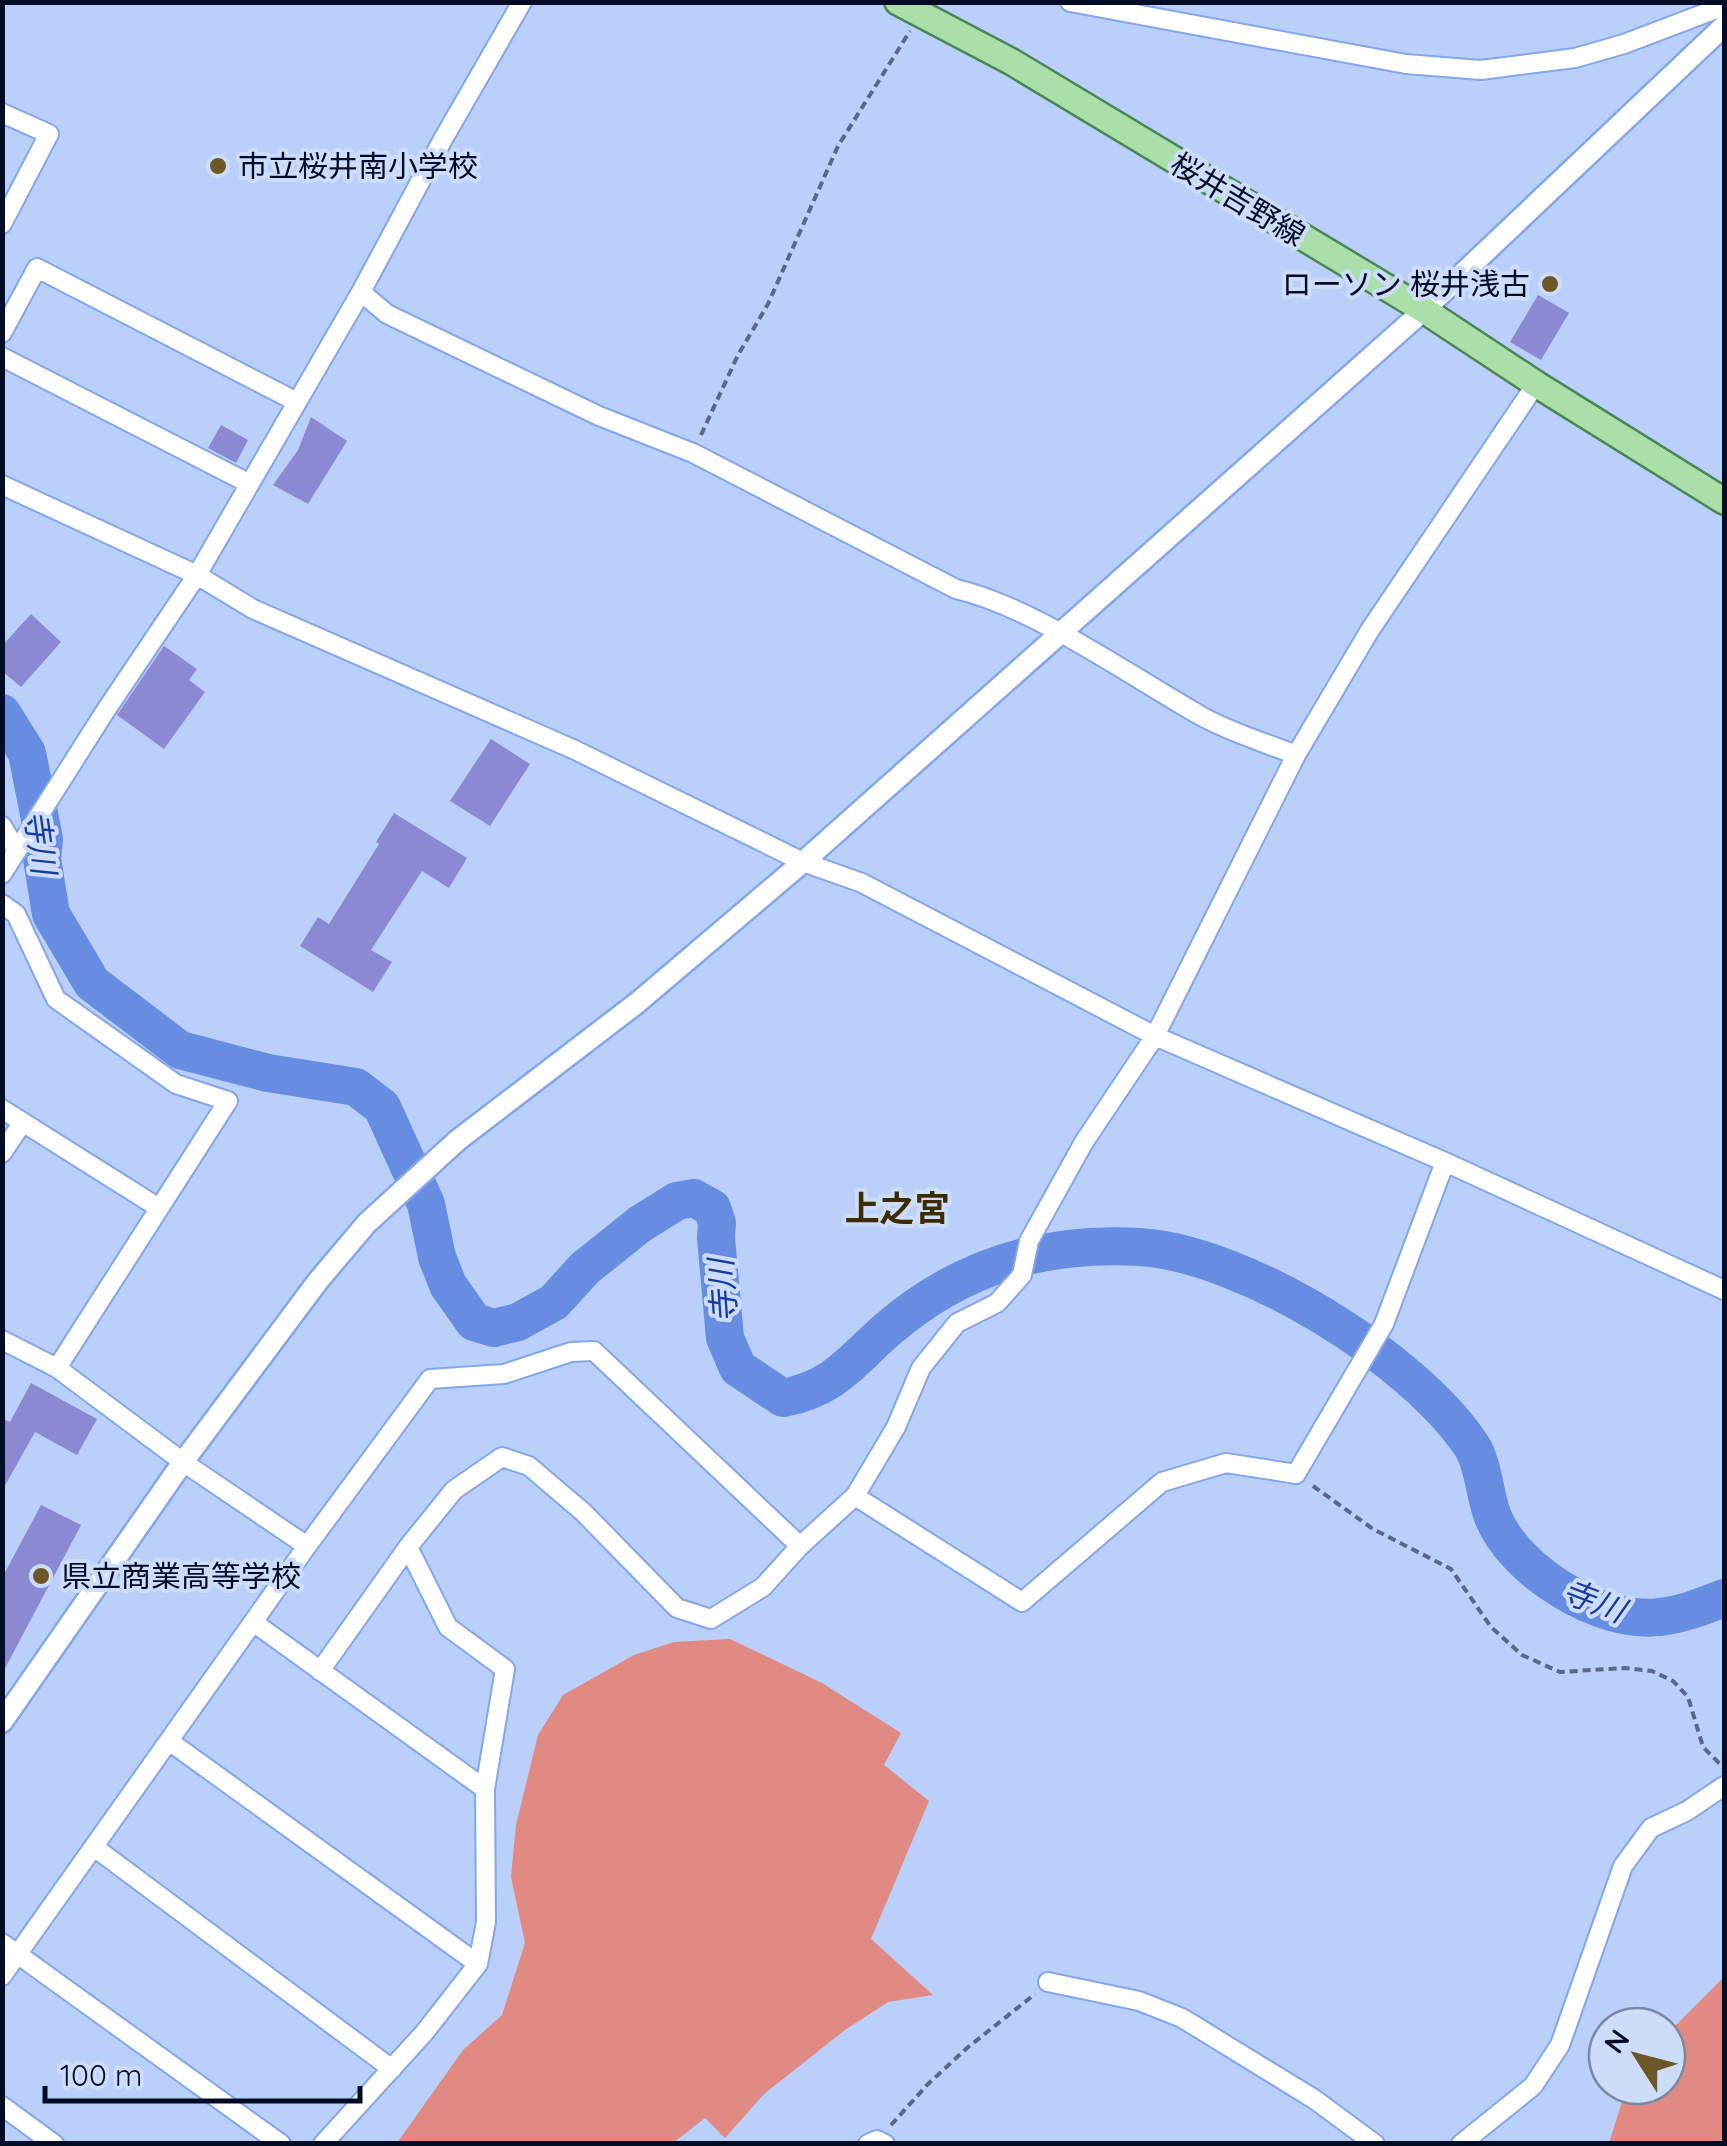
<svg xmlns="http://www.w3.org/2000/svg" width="1727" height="2146" font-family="Quicksand,'Noto Sans JP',sans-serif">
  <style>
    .green { fill: #e18983 }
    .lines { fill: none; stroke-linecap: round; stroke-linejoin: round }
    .river { stroke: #668de2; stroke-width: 38 }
    .building { fill: #8b89d2 }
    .minor-casing { stroke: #84a6eb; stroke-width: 22 }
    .tertiary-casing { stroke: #84a6eb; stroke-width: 25 }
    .primary-casing { stroke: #4a8756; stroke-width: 30 }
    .path { stroke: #596889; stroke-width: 4; stroke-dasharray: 8 5; stroke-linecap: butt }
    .minor { stroke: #fff; stroke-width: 18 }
    .tertiary { stroke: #fff; stroke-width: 20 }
    .primary { stroke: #aadfaa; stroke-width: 25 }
    .poi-dot { fill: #6e5727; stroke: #cddcf9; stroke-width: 4 }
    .labels { text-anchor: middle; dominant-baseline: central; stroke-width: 8; stroke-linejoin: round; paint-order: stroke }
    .poi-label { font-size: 30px; fill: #030c25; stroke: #cddcf9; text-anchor: start }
    .street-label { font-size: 30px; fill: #030c25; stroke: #cddcf9 }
    .water-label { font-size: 32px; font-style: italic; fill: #173e9f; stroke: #cddcf9 }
    .quarter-label { font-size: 35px; font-weight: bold; fill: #3d2b02; stroke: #cddcf9 }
  </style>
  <rect width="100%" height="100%" fill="#bacffa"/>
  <!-- green -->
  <path class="green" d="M 730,1639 L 822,1683 L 901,1733 L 884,1765 L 929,1801 L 871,1939 L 933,1995 L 888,2002 L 845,2030 L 764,2094 L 725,2138 L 705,2118 L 673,2143 L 397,2143 L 463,2050 L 502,2015 L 525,1943 L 511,1877 L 516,1825 L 538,1735 L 563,1695 L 634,1655 L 674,1642 Z
    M 1724,1977 L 1724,2143 L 1609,2143 L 1627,2086 L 1667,2086 L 1667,2034 Z"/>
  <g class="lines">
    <!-- river -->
    <path class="river" d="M 2,713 L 27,753 L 44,839 L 42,859 L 51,914 L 92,983 L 180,1050 L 268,1073 L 356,1087 L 382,1107 L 426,1204 L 437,1257 L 448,1285 L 474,1322 L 494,1328 L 518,1322 L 554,1302 L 585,1268 L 640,1224 L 677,1201 L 694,1198 L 712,1208 L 717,1223 L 716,1238 L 725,1338 L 738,1368 L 783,1398 C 835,1388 850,1362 888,1329 C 961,1266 1044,1241 1140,1247 C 1245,1254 1413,1358 1471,1445 C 1484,1464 1484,1494 1493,1517 C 1515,1571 1600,1624 1659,1617 C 1681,1615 1704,1606 1724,1598"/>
  </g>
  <!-- building -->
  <path class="building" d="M 1538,295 L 1569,313 L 1541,360 L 1510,342 Z
    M 311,417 L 347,441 L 308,504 L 273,485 L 298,450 Z
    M 221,425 L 248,440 L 236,463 L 208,448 Z
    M 31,614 L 61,642 L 21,687 L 2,671 L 2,646 Z
    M 164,646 L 197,669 L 189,680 L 205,692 L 164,749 L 117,715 Z
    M 491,739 L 530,764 L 490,826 L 450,801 Z
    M 394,813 L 467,858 L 449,888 L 422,871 L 371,950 L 392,962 L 373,992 L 300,946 L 318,917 L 329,924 L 379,844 L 376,842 Z
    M 31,1383 L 97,1419 L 77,1455 L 35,1432 L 2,1491 L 2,1418 L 10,1422 Z
    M 41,1505 L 81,1525 L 2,1674 L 2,1578 Z"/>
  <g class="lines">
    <!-- minor casing -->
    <g class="minor-casing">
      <path id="minor" d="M 1070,2 L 1406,64 L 1481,70 L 1575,58 L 1624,44 L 1724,6
        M 2,113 L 49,134 L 2,224
        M 361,292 L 387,314 L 599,416 L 693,453 L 956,589 C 1036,608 1130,676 1203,717 C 1232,733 1266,743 1296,755
        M 2,333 L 37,268 L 297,402
        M 2,357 L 250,484
        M 2,485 L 197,575 L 253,609 L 575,750 L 803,862 L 862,883 L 1155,1036 L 1445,1162 L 1724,1290
        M 2,826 L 17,851
        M 2,874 L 106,710 L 197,575 L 361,292 L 442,141 L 522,2
        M 2,904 L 16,914 L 56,999 L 176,1084 L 228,1101 L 57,1368
        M 2,1109 L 159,1208
        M 2,1153 L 23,1122
        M 2,1340 L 57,1368 L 183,1462 L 307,1546
        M 855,1496 L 1022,1602 L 1162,1482 L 1226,1463 L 1296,1474 L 1384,1324 L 1445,1162
        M 408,1547 L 448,1627 L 505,1669 L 485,1789
        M 253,1622 L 485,1789 L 486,1922 L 478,1964 L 424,2033 L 323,2144
        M 320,1671 L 408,1547 L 454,1490 L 502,1457 L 529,1466 L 583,1512 L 677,1608 L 711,1619 L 763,1587 L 800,1546 L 855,1496 L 896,1427 L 921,1368 L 957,1323 L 997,1303 L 1022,1275 L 1029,1241 L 1084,1142 L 1155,1036 L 1296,755 L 1370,630 L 1536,384
        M 169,1741 L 478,1964
        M 94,1847 L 392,2069
        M 2,1943 L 281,2144
        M 2,1976 L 307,1546 L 430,1379 L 504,1374 L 571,1352 L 594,1351 L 800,1546
        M 1048,1982 L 1139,2001 L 1182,2018 L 1314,2099 L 1375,2144
        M 2,2106 L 54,2144
        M 868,2144 L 877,2140 L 885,2144
        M 1461,2144 L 1533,2086 L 1560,2045 L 1623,1866 L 1651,1828 L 1687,1811 L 1724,1786"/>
    </g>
    <!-- tertiary casing -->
    <g class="tertiary-casing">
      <path id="tertiary" d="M 2,1722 L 183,1462 L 318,1281 L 367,1223 L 458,1140 L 637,1003 L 803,862 L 1424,310 L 1724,26"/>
    </g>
    <!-- primary casing -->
    <g class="primary-casing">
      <path id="primary" d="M 898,2 L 1012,62 L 1424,310 L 1536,384 L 1724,501"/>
    </g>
    <!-- path -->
    <path class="path" d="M 701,435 L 738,355 L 768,304 L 838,146 L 910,31
      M 1313,1486 L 1373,1529 L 1451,1569 L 1491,1627 L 1522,1655 L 1560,1672 L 1625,1668 L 1652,1671 L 1673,1681 L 1688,1697 L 1703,1747 L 1724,1768
      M 891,2125 L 928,2084 L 967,2048 L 1035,1994"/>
    <!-- minor -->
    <use href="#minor" class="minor"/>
    <!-- tertiary -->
    <use href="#tertiary" class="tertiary"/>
    <!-- primary -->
    <use href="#primary" class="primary"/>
  </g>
  <!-- markers -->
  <g class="poi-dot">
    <circle cx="218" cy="166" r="10"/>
    <circle cx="1550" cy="284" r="10"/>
    <circle cx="41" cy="1576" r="10"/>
  </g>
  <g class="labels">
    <!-- poi labels -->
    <g class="poi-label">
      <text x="238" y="166">市立桜井南小学校</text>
      <text x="1530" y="284" text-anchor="end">ローソン 桜井浅古</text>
      <text x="61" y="1576">県立商業高等学校</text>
    </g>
    <!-- street labels -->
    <g class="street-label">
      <text transform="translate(1238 199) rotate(31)">桜井吉野線</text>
    </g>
    <!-- water labels -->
    <g class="water-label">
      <text transform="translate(41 842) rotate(82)">寺川</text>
      <text transform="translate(722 1291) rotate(-94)">寺川</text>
      <text transform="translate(1594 1600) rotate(21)">寺川</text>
    </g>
    <!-- quarter labels -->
    <g class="quarter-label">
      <text x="897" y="1208">上之宮</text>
    </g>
  </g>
  <!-- border -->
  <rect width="1727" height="2146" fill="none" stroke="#030c25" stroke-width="10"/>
  <!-- north arrow -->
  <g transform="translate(1637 2056) rotate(306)"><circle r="48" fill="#cddcf9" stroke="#7c89a4" stroke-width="2.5"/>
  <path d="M0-8L18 38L0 25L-18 38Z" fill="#6e5727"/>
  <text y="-15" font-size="28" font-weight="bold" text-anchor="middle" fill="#030c25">N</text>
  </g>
  <!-- scale -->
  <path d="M45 2086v15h315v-15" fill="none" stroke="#030c25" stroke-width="5"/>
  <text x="60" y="2086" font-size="30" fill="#030c25" stroke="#cddcf9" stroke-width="8" paint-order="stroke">100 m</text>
</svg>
